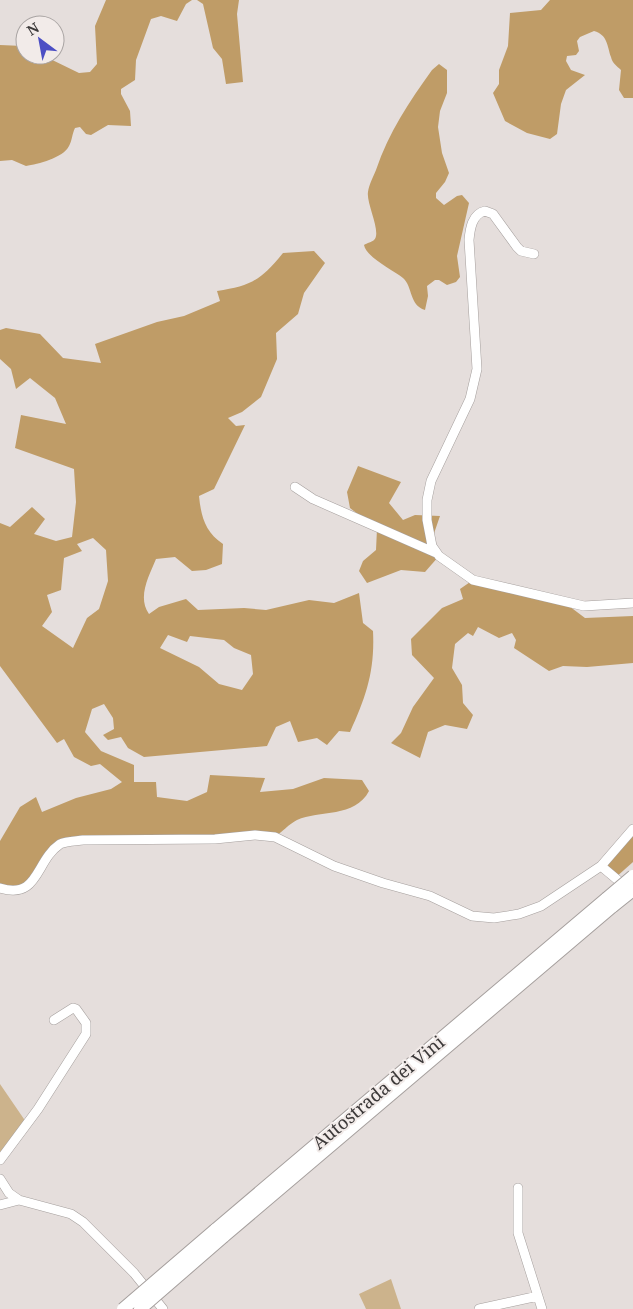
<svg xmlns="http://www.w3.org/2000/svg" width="633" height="1309" font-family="'Noto Serif',serif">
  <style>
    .green { fill: #ccb38c }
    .forest { fill: #bf9c67; fill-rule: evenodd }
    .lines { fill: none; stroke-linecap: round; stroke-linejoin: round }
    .minor-casing { stroke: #a59f9d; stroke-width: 10 }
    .highway-casing { stroke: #a59f9d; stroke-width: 14 }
    .minor { stroke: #fff; stroke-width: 9 }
    .highway { stroke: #fff; stroke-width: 12 }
    .highway-bridge-casing { stroke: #a59f9d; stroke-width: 14; stroke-linecap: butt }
    .highway-bridge { stroke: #fff; stroke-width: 12 }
    .labels { text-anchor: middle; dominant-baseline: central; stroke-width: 4; stroke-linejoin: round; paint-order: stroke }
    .street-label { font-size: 18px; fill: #3c3939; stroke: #f2ebe9 }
  </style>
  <rect width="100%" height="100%" fill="#e5dedc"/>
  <!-- green -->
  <path class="green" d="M 0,1084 L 26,1122 L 0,1157 Z
    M 391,1279 L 401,1309 L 366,1309 L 359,1294 Z"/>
  <!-- forest -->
  <path class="forest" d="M 106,0 L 192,0 L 186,4 L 177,21 L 161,16 L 151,19 L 136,60 L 135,80 L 121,89 L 121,94 L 130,111 L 131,126 L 108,125 L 91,135 L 86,134 L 80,127 L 75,128 C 72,134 72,141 69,146 C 63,158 38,164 26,166 L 12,160 L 0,161 L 0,45 L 23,46 L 25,47 L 25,55 L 42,55 L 79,73 L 90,72 L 97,64 L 95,26 Z
    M 197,0 L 239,0 L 237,14 L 243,82 L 226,84 L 222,59 L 213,48 L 203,4 Z
    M 550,0 L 633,0 L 633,98 L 624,98 L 619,90 L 621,70 C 617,66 612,63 611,57 C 607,46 608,35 594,31 L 580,37 L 577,41 L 579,51 L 576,55 L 567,56 L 566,61 L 571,70 L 585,75 L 566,90 L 561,104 L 557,134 L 550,139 L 527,133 L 505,121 L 493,93 L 499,84 L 499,70 L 508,46 L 510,13 L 541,10 Z
    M 439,64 L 447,70 L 447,93 L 440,111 L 438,127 L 442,153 L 449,173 L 445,182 L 436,193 L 436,198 L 444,205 L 457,196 L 462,195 L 469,203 L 457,256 L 460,277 L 456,282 L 447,285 L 439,280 L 435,280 L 427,286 L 428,296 L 425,310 C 409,305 413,287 403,278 C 393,270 366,257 364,245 C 367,243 372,242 374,240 C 382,233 366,203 368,192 C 369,185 373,177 376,170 C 389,132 409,102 432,70 Z
    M 314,251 L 325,263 L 304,293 L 298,314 L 276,333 L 277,359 L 261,397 L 242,412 L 228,418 L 236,426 L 245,425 L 214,489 L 199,496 C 201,516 205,532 223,544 L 222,564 L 206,570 L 192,571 L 175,557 L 156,559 C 149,576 137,597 149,614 L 159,607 L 186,599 L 198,610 L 244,608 L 266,610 L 309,600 L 334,603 L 359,593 L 363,623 L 373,631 C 375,671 366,697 350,732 L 339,731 L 327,745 L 317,738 L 298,742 L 290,721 L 276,727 L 267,746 L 144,757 L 128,748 L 121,737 L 108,740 L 103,735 L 114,729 L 113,718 L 104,704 L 92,709 L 85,732 L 101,751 L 134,765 L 134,782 L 156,782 L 157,797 L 187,801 L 207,792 L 210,775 L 265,778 L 260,792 L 293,789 L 324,778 L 362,780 L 369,791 C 355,818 319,810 297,820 C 289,824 282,832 275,837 L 61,843 L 31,885 L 0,888 L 0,841 L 20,807 L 36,797 L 42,812 L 76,798 L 111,789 L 122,782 L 100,764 L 91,766 L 74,757 L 64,739 L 57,743 L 0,666 L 0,523 L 10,527 L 32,507 L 45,519 L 34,534 L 56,541 L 72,537 L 76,502 L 74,469 L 15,448 L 21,415 L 66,424 L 55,398 L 30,378 L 16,389 L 11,369 L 0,359 L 0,330 L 6,328 L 40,334 L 63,358 L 101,363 L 95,344 L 157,322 L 184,316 L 220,301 L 217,291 C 251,286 261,280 283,253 ZM 93,538 L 106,550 L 108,581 L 99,609 L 87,618 L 73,648 L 42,626 L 52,612 L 47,595 L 61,590 L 64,558 L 82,551 L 77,544 ZM 168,635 L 187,642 L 190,636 L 224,640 L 234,648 L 251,655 L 253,674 L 242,690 L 219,684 L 199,667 L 160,648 Z
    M 358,466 L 401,482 L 389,503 L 403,520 L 415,515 L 440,516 L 430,545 L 439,556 L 425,572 L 401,570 L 367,583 L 359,571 L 363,561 L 376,550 L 377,529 L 350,508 L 347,492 Z
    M 473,580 L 565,603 L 585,618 L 633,616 L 633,663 L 587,667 L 563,666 L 549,671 L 514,648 L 516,640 L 512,633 L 499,638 L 478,627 L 473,636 L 468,633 L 455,644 L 452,668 L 462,685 L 463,703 L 473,715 L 467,729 L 445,725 L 428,732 L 420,758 L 391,743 L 401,733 L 413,707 L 434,678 L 412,655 L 411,639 L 442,608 L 463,599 L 460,589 Z
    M 633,829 L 633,862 L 615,878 L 601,866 Z"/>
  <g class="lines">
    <!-- minor casing -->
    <g class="minor-casing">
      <path id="minor" d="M 534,254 L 521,251 L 517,247 L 493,214 L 485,211 C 472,214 470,229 469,240 L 477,369 L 470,399 L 431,481 L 427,500 L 427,520 L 432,546 L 439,556 L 473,580 L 584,606 L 633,603
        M 295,487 L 313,499 L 436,553
        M 601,866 L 626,887
        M 0,888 C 39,900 35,861 60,844 C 66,841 76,841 83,840 L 215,839 L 255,835 L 275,837 L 334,866 L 383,883 L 430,896 L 472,916 L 494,918 L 519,914 L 541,906 L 601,866 L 633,829
        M 0,1160 L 38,1109 L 86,1034 L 86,1023 L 76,1009 L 73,1008 L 54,1020
        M 0,1179 L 9,1193 L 19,1200
        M 518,1188 L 518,1233 L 542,1309
        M 0,1205 L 19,1200 L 71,1214 L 83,1222 L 134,1273 L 163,1309
        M 479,1309 L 538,1296"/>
    </g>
    <!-- highway casing -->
    <g class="highway-casing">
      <path id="highway" d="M 215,1230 L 607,898
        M 223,1237 L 613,906"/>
    </g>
    <!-- minor -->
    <use href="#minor" class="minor"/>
    <!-- highway -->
    <use href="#highway" class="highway"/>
    <!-- highway-bridge casing -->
    <g class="highway-bridge-casing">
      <path id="highway-bridge" d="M 607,898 L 633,876
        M 613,906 L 633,890
        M 123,1309 L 215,1230
        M 140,1309 L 223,1237"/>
    </g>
    <!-- highway-bridge -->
    <use href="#highway-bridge" class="highway-bridge"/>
  </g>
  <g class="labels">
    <!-- street labels -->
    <g class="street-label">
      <text transform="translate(378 1092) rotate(-40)">Autostrada dei Vini</text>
    </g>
  </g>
  <!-- north arrow -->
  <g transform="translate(40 40) rotate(328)"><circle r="24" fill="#f2ebe9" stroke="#a9a4a3"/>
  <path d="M0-4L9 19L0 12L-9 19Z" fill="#4c4ec4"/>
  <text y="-8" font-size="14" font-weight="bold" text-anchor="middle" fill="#3c3939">N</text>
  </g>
</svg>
